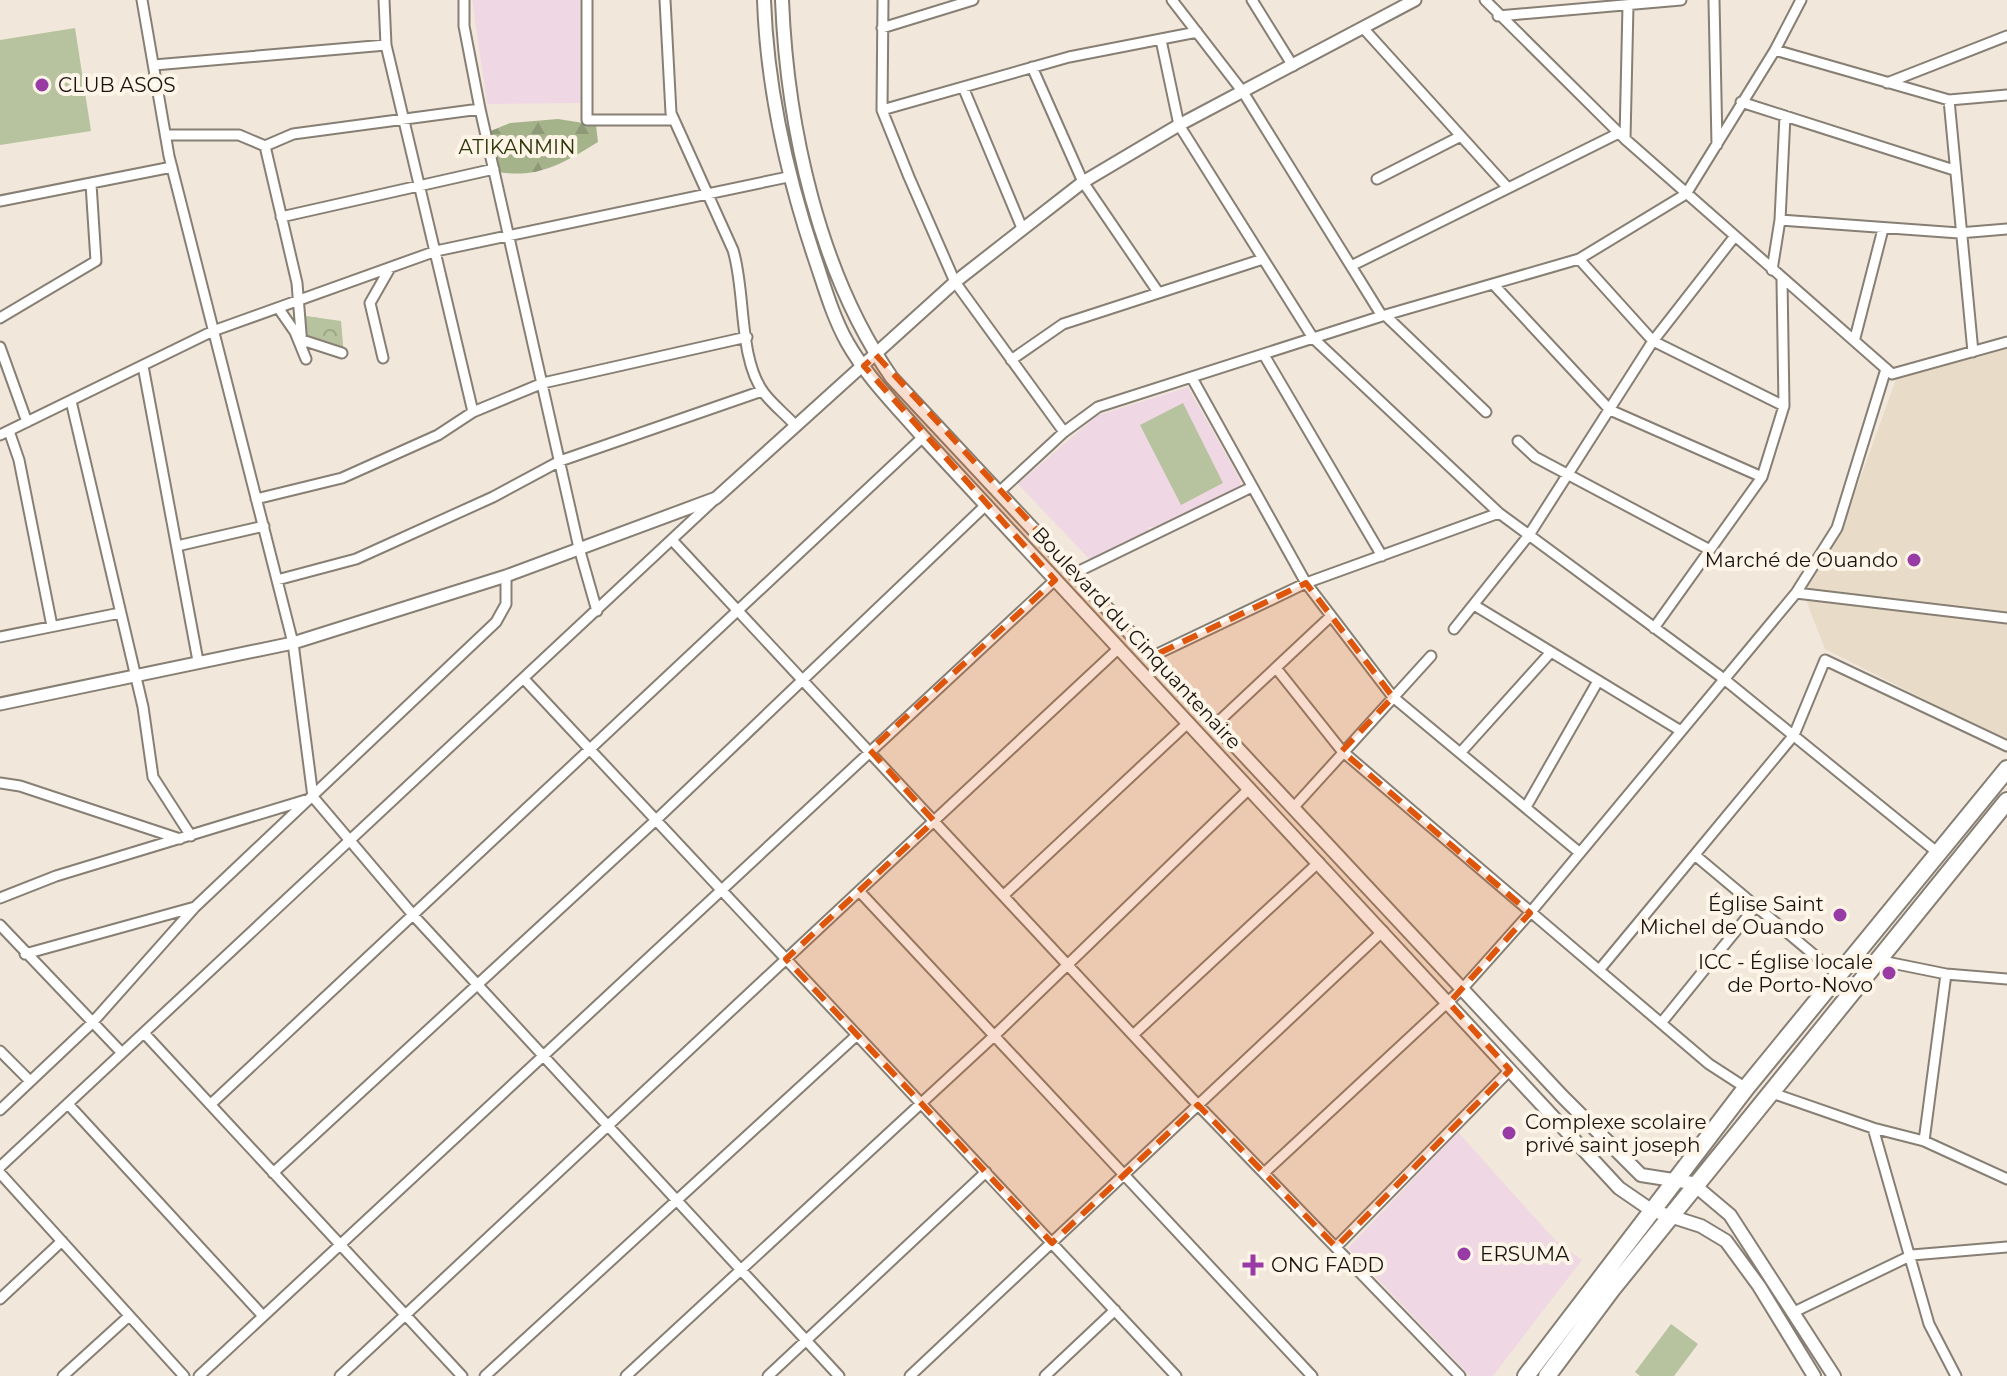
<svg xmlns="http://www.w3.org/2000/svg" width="2007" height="1376" font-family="Montserrat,sans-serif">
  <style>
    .built { fill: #e8dbc8 }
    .education { fill: #efd8e3 }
    .green { fill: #b6c39e }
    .forest { fill: url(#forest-firs) }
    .park { fill: url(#park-crowns) }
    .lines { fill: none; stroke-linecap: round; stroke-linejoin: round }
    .minor-casing { stroke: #877f74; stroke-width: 13 }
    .tertiary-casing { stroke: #877f74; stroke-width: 15 }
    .secondary-casing { stroke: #877f74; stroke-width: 16 }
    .trunk-casing { stroke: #877f74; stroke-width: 20 }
    .minor { stroke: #fff; stroke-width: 9 }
    .tertiary { stroke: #fff; stroke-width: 11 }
    .secondary { stroke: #fff; stroke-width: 12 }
    .trunk { stroke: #fff; stroke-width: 16 }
    .marked { fill: #de560c; fill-opacity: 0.2; stroke: #de560c; stroke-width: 6; stroke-dasharray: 16 10; stroke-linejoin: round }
    .poi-dot { fill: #983ba5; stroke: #fef5e8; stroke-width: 3 }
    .labels { text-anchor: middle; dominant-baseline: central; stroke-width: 8; stroke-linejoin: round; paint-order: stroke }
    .poi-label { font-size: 20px; fill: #181511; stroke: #fef5e8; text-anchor: start }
    .park-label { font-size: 20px; fill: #2a3708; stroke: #fef5e8 }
    .street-label { font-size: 20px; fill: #181511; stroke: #fef5e8 }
  </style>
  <defs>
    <pattern id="forest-firs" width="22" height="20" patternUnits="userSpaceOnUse" patternTransform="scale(2)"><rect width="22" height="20" fill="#a5b38b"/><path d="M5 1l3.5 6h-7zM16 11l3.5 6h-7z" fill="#8d9977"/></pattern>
    <pattern id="park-crowns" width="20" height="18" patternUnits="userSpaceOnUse" patternTransform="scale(2)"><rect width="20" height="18" fill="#b6c39e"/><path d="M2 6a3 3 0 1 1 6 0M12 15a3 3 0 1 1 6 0" fill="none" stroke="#9ca787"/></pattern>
  </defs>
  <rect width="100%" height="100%" fill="#f1e8db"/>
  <!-- built -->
  <path class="built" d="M 2007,346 L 2007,738 L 2005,740 L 1825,649 L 1802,590 L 1841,531 L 1897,377 Z"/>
  <!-- education -->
  <path class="education" d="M 472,0 L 580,0 L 580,103 L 487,104 Z
    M 1188,387 L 1241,481 L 1240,486 L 1157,527 L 1149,527 L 1148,531 L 1090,560 L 1018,484 L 1096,416 Z
    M 1458,1132 L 1555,1240 L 1582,1260 L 1493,1376 L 1470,1376 L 1348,1248 Z"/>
  <!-- green -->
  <path class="green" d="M 75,28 L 91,131 L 0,145 L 0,40 Z
    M 1183,403 L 1223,483 L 1181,505 L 1140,425 Z
    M 1671,1324 L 1698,1344 L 1674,1376 L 1640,1376 L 1635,1372 Z"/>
  <!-- forest -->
  <path class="forest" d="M 558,119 L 596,125 L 598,142 C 561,165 534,181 489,170 L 481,135 L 510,123 Z"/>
  <!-- park -->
  <path class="park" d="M 306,316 L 341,321 L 344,356 L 303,343 Z"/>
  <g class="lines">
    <!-- minor casing -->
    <g class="minor-casing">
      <path id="minor" d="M 142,0 L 169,156 L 293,643 L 313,797 L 414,916 L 839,1376
        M 384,0 L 386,45 L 473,412
        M 464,0 L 464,26 L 480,109 L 579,548 L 597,611
        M 587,0 L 587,120 L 674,120
        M 665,0 L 671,113 L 733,250 C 746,292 738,358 764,393 C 772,404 785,414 795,425
        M 883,0 L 882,110 L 909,177 L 955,282 L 1064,432
        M 1172,0 L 1243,92 L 1382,316
        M 1252,0 L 1293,66
        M 1485,0 L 1625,139 L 1892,374 L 2007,342
        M 1714,0 L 1717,145
        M 1498,16 L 1681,0
        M 882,28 L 973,0
        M 1364,29 L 1508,188
        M 1161,40 L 1179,125 L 1313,338 L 1499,513 L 1724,679 L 1938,853
        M 1775,50 L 1949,100 L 2007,95
        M 154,65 L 386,45
        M 1032,67 L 1083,182 L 1158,292
        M 1887,83 L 2007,36
        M 963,87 L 1022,228
        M 1949,100 L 1973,352
        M 1741,102 L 1954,170
        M 882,110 L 1069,57 L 1197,32
        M 166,135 L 239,135 L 265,146 L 293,134 L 480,109
        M 1625,139 L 1628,5
        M 265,146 L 297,283 L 302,346
        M 1377,179 L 1461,136
        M 0,201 L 172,167
        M 281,217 L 494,169
        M 1780,220 L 1959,233 L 2007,229
        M 1579,259 L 1653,341 L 1784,406
        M 1351,266 L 1619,133
        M 1772,270 L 1780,220 L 1785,116
        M 1494,285 L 1610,410 L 1762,477
        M 279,309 L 295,332 L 306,359
        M 1386,316 L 1486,412
        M 0,318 L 96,261 L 91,184
        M 1855,338 L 1883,229
        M 302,340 L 342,353
        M 0,347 L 27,422
        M 1264,355 L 1382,556
        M 383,358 L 370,303 L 390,268
        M 1011,360 L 1063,324 L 1263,259
        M 143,366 L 198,661
        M 1192,378 L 1306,583 L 1393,697 L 1580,853
        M 71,401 L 143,707 L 153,777 L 191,836
        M 9,431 L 19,460 L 52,626
        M 0,435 L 213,331 L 436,251 L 788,177
        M 1518,441 L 1535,457 L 1710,550
        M 998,493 L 1064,432 L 1098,407 L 1382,316 L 1579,259 L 1686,194 L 1775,50 L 1801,0
        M 256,499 L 342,478 L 438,435 L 473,412 L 543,383 L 747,337
        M 672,540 L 1198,1105 L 1460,1376
        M 177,546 L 264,526
        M 1073,574 L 1252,487
        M 277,580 L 356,559 L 493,497 L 560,461 L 762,391
        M 1796,593 L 2007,618
        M 1474,605 L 1681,731
        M 1654,628 L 1762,477 L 1784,406 L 1782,280
        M 1454,629 L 1529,535 L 1653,341 L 1735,236
        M 0,637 L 120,613
        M 1153,656 L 1306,583 L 1499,513
        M 1276,668 L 1342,751 L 1709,1064 L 1746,1088
        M 524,679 L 1176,1376
        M 1217,723 L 1331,616
        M 1461,752 L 1551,652
        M 0,783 L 20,786 L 180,839
        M 1526,807 L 1598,681
        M 1293,808 L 1431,656
        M 1696,856 L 1838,975
        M 859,891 L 1312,1376
        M 1004,895 L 1189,722
        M 0,898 L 56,876 L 309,799
        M 0,925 L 122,1053
        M 25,954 L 195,907
        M 1877,960 L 1946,974 L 2007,979
        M 1600,969 L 1794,735 L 1825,660 L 2007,746
        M 1662,1022 L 1756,906
        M 144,1033 L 462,1376
        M 1133,1035 L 1319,862
        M 0,1051 L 30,1081
        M 1772,1093 L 1873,1128 L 1924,1141 L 2007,1179
        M 68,1104 L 263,1316
        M 211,1104 L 923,437
        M 0,1110 L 92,1023 L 195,907 L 496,622 L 506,604 L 506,576
        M 1873,1128 L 1929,1324 L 1956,1376
        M 1924,1141 L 1946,974
        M 0,1167 L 714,500
        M 0,1173 L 184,1376
        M 273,1173 L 656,820 L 987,504
        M 1264,1173 L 1463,988 L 1530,913 L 1796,593 L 1837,528 L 1886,369
        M 1336,1247 L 1510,1070
        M 0,1299 L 62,1241
        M 1794,1312 L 1912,1255 L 2007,1247
        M 63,1376 L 129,1316
        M 199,1376 L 1055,580
        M 340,1376 L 1119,648
        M 485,1376 L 857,1035
        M 626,1376 L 994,1036 L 1250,788
        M 768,1376 L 986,1172
        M 910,1376 L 1383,931
        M 1045,1376 L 1115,1310"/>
    </g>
    <!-- tertiary casing -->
    <g class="tertiary-casing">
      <path id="tertiary" d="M 0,704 L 293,643 L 506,576 L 716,498 L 955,282 L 1083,182 L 1179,125 L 1415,0"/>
    </g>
    <!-- secondary casing -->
    <g class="secondary-casing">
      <path id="secondary" d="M 764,0 C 767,89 786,172 814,256 C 824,285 832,315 847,342 C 866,376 897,407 923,437 L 1619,1188 L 1651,1210 L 1701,1226 L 1726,1241 L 1759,1286 L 1814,1376
        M 782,0 C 787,126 819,274 892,378 L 1562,1096 L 1641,1175 L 1692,1183 L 1730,1215 L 1834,1376"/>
    </g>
    <!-- trunk casing -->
    <g class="trunk-casing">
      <path id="trunk" d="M 1526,1376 L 1746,1088 L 2007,769
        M 1547,1376 L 1612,1289 L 2007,801"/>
    </g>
    <!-- minor -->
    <use href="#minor" class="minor"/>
    <!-- tertiary -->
    <use href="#tertiary" class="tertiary"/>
    <!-- secondary -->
    <use href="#secondary" class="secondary"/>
    <!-- trunk -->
    <use href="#trunk" class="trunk"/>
  </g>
  <!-- marked area -->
  <path class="marked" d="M 876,355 L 1153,656 L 1306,583 L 1393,697 L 1342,751 L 1530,913 L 1449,1003 L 1510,1070 L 1336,1247 L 1198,1105 L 1052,1243 L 786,959 L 934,821 L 870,750 L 1055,580 L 864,366 Z"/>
  <!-- markers -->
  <g class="poi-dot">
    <circle cx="42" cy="85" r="8"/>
    <circle cx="1914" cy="560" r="8"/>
    <circle cx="1840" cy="915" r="8"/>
    <circle cx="1889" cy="973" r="8"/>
    <circle cx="1509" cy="1133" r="8"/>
    <circle cx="1464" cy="1254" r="8"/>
    <path d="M1249 1253h8v8h8v8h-8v8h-8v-8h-8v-8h8z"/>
  </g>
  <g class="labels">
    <!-- poi labels -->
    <g class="poi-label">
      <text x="58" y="85">CLUB ASOS</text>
      <text x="1898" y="560" text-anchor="end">Marché de Ouando</text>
      <text x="1824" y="904" text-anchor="end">Église Saint<tspan x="1824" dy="23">Michel de Ouando</tspan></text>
      <text x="1873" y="962" text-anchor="end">ICC - Église locale<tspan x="1873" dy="23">de Porto-Novo</tspan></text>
      <text x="1525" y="1122">Complexe scolaire<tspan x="1525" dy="23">privé saint joseph</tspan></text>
      <text x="1480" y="1254">ERSUMA</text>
      <text x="1271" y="1265">ONG FADD</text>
    </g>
    <!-- park labels -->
    <g class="park-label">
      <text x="517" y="147">ATIKANMIN</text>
    </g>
    <!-- street labels -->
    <g class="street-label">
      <text transform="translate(1137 638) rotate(47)">Boulevard du Cinquantenaire</text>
    </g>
  </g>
</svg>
